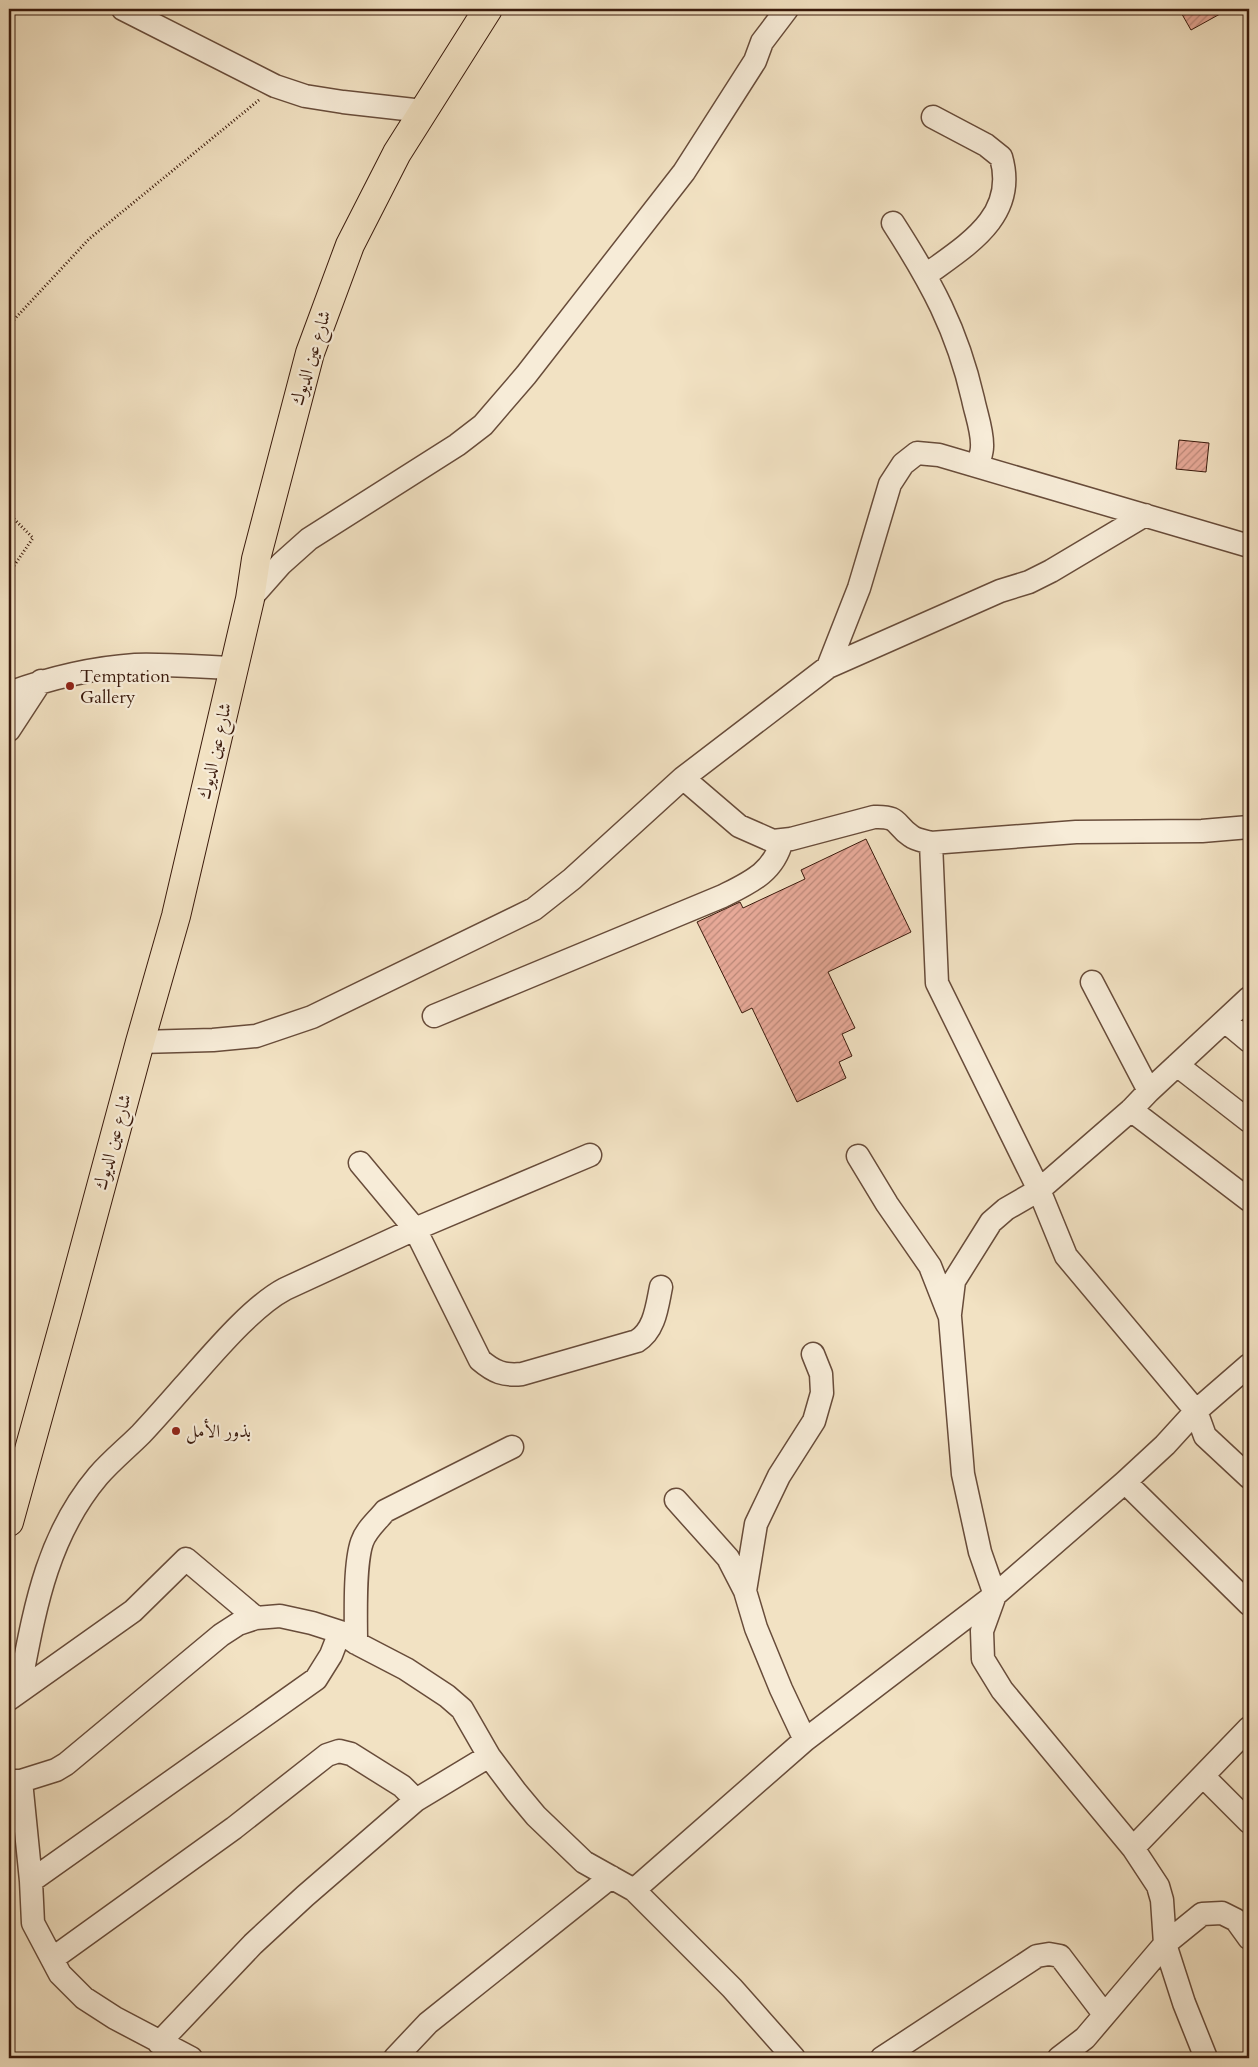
<svg xmlns="http://www.w3.org/2000/svg" width="1258" height="2067" font-family="Cardo,Amiri,serif">
  <style>
    .building { fill: url(#building-hatch); stroke: #3a1a0c }
    .lines { fill: none; stroke-linecap: round; stroke-linejoin: round }
    .minor-casing { stroke: #684c3a; stroke-width: 25 }
    .major-casing { stroke: #3a1a0c; stroke-width: 30 }
    .path { stroke: #3a1a0c; stroke-width: 3; stroke-dasharray: 1 2.5; stroke-linecap: butt }
    .minor { stroke: #f7ecd8; stroke-width: 22 }
    .major { stroke: #f2e2c3; stroke-width: 28 }
    .poi-dot { fill: #8f2418; stroke: #f7ecd8; stroke-width: 2 }
    .labels { text-anchor: middle; dominant-baseline: central; stroke-width: 4.5; stroke-linejoin: round; paint-order: stroke }
    .street-label { font-size: 18px; fill: #3a1a0c; stroke: #f7ecd8 }
    .poi-label { font-size: 18px; fill: #3a1a0c; stroke: #f7ecd8; text-anchor: start }
  </style>
  <defs>
    <pattern id="building-hatch" width="6" height="6" patternUnits="userSpaceOnUse" patternTransform="scale(1.25)"><rect width="6" height="6" fill="#e7a998"/><path d="M-1 1l2-2M0 6l6-6M5 7l2-2" fill="none" stroke="#bc897a"/></pattern>
  </defs>
  <rect width="100%" height="100%" fill="#f2e2c3"/>
  <filter id="stains"><feTurbulence type="fractalNoise" baseFrequency=".004" numOctaves="4"/><feColorMatrix values="0 0 0 0 .2 0 0 0 0 .09 0 0 0 0 .02 0 0 0 .5 -.17"/></filter>
  <radialGradient id="worn" r=".72"><stop offset=".6" stop-color="#630" stop-opacity="0"/><stop offset="1" stop-color="#630" stop-opacity=".3"/></radialGradient>
  <!-- building -->
  <path class="building" d="M 1179,9 L 1229,9 L 1191,30 Z
    M 1179,440 L 1209,443 L 1206,472 L 1176,469 Z
    M 866,839 L 911,932 L 828,972 L 855,1028 L 842,1034 L 852,1056 L 839,1062 L 846,1078 L 797,1102 L 752,1008 L 742,1013 L 697,922 L 740,902 L 743,908 L 805,879 L 801,870 Z"/>
  <g class="lines">
    <!-- minor casing -->
    <g class="minor-casing">
      <path id="minor" d="M 123,9 L 275,86 L 305,96 L 343,102 L 423,111
        M 893,223 C 931,282 957,329 973,399 C 976,414 983,432 982,447 C 982,453 979,460 978,466
        M 926,275 C 967,245 1018,216 1001,157 L 986,145 L 933,117
        M 250,599 L 281,564 L 309,539 L 457,445 L 483,425 L 526,375 L 684,172 L 755,61 L 762,42 L 787,9
        M 828,667 L 1000,591 L 1029,582 L 1051,571 L 1145,515
        M 9,693 C 50,678 91,668 135,665 C 168,664 201,667 234,668
        M 9,730 L 41,681
        M 683,778 L 828,667 L 859,588 L 890,484 L 903,464 L 917,453 L 939,455 L 1249,546
        M 931,843 L 937,983 L 1039,1190 L 1066,1256 L 1196,1411 L 1205,1436 L 1249,1477
        M 434,1016 L 723,896 C 751,882 774,872 782,840
        M 1225,1021 L 1249,1041
        M 140,1042 L 213,1040 L 256,1036 L 312,1017 L 534,909 L 572,879 L 683,778 L 739,826 L 773,841 L 791,839 L 874,817 C 901,816 894,825 911,836 C 916,840 925,841 931,843 L 1076,832 L 1202,831 L 1249,827
        M 1177,1065 L 1249,1121
        M 1149,1091 L 1249,998
        M 1131,1110 L 1249,1200
        M 360,1163 L 415,1229 L 480,1360 C 494,1372 504,1376 522,1374 L 637,1341 C 655,1330 657,1306 661,1287
        M 950,1314 L 954,1281 L 991,1222 L 1006,1209 L 1039,1190 L 1131,1110 L 1149,1091 L 1092,982
        M 1125,1482 L 1249,1604
        M 676,1500 L 728,1558 L 745,1591 L 756,1628 L 781,1689 L 805,1740
        M 745,1591 L 756,1524 L 779,1476 L 814,1421 L 822,1393 L 821,1374 L 813,1354
        M 356,1643 C 356,1618 354,1565 362,1542 C 366,1530 377,1521 385,1511 L 512,1447
        M 19,1691 C 34,1614 45,1539 98,1476 C 111,1461 127,1448 141,1434 C 156,1418 170,1402 184,1386 C 211,1356 251,1307 285,1289 L 415,1229 L 590,1155
        M 9,1699 L 133,1611 L 186,1559 L 256,1618 L 280,1616 L 312,1623 L 340,1632 L 356,1643 L 406,1669 L 447,1696 L 462,1709 L 489,1756 L 516,1792 L 536,1816 L 584,1862 L 634,1890 L 732,1988 L 794,2058
        M 1203,1776 L 1249,1822
        M 9,1781 L 21,1781 L 31,1881 L 33,1923 L 60,1974 L 84,1998 L 115,2018 L 191,2058
        M 21,1781 L 56,1770 L 66,1764 L 221,1635 L 238,1624 L 256,1618
        M 1133,1848 L 1249,1728
        M 31,1881 L 316,1679 L 331,1655 L 340,1632
        M 634,1890 L 805,1740 L 995,1595 L 980,1552 L 963,1474 L 950,1317 L 930,1266 L 887,1204 L 858,1156
        M 52,1959 L 234,1828 L 327,1755 L 339,1751 L 351,1754 L 402,1786 L 416,1800
        M 159,2043 L 253,1944 L 305,1896 L 416,1800 L 489,1756
        M 395,2058 L 428,2023 L 611,1877
        M 882,2058 L 1037,1956 L 1049,1954 L 1060,1956 L 1104,2014
        M 1059,2058 L 1085,2038 L 1165,1944 L 1202,1914 L 1222,1913 L 1236,1920 L 1249,1938
        M 1206,2058 L 1184,2003 L 1165,1944 L 1162,1900 L 1158,1886 L 1133,1848 L 1002,1690 L 983,1659 L 982,1631 L 995,1595 L 1125,1482 L 1165,1445 L 1196,1411 L 1249,1365"/>
    </g>
    <!-- major casing -->
    <g class="major-casing">
      <path id="major" d="M 9,1522 L 68,1309 L 140,1042 L 176,916 L 250,599 L 256,559 L 310,353 L 350,245 L 397,153 L 488,9"/>
    </g>
    <!-- path -->
    <path class="path" d="M 9,325 L 89,239 L 259,100
      M 9,514 L 33,538 L 9,573"/>
    <!-- minor -->
    <use href="#minor" class="minor"/>
    <!-- major -->
    <use href="#major" class="major"/>
  </g>
  <!-- markers -->
  <g class="poi-dot">
    <circle cx="70" cy="686" r="5"/>
    <circle cx="176" cy="1431" r="5"/>
  </g>
  <g class="labels">
    <!-- street labels -->
    <g class="street-label">
      <text transform="translate(311 358) rotate(-73)">شارع عين الديوك</text>
      <text transform="translate(215 751) rotate(-77)">شارع عين الديوك</text>
      <text transform="translate(113 1142) rotate(-75)">شارع عين الديوك</text>
    </g>
    <!-- poi labels -->
    <g class="poi-label">
      <text x="80" y="676">Temptation<tspan x="80" dy="21">Gallery</tspan></text>
      <text x="186" y="1431">بذور الأمل</text>
    </g>
  </g>
  <!-- margin -->
  <rect width="1258" height="2067" fill="none" stroke="#f2e2c3" stroke-width="30"/>
  <rect x="10" y="10" width="1238" height="2047" fill="none" stroke="#3a1a0c" stroke-width="2.5"/>
  <rect x="15" y="15" width="1228" height="2037" fill="none" stroke="#3a1a0c"/>
  <rect width="100%" height="100%" filter="url(#stains)"/>
  <rect width="100%" height="100%" fill="url(#worn)"/>
</svg>
